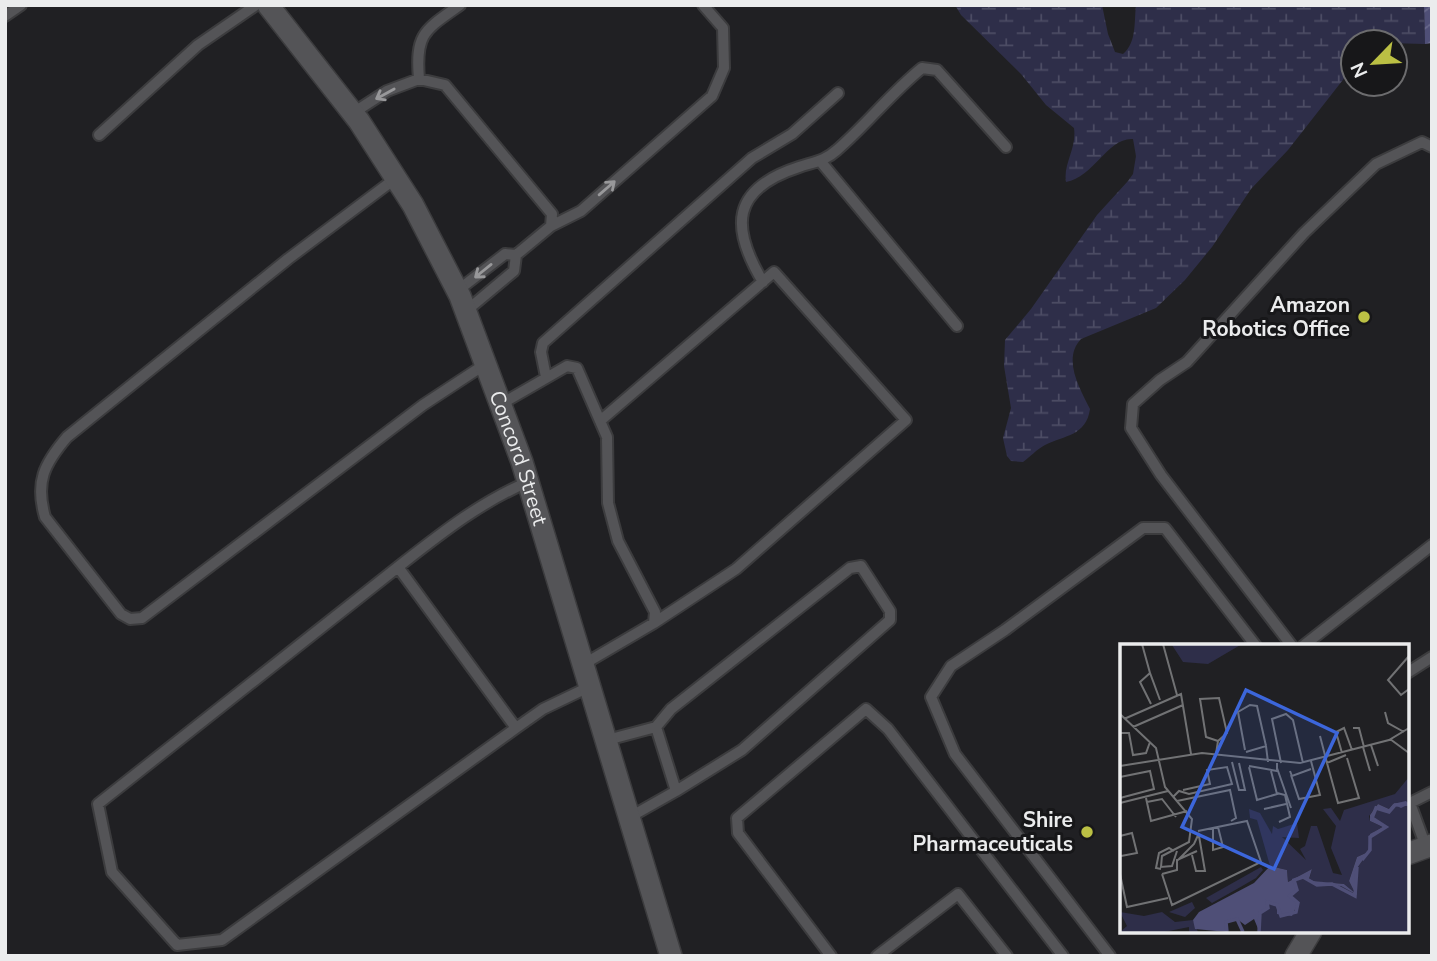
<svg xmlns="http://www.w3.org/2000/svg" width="1437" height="961" font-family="'Nunito Sans',sans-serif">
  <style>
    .wetland { fill: url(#wetland-marsh) }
    .water { fill: url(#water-waves) }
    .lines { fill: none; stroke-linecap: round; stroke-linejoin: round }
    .lane-casing { stroke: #3c3c3e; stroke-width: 14 }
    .street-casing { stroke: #3c3c3e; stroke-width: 24 }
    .secondary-casing { stroke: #3c3c3e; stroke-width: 24 }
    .lane { stroke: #545457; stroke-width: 10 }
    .street { stroke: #545457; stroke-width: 21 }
    .secondary { stroke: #545457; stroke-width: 21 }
    .oneway { stroke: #98989a }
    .poi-dot { fill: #bbc044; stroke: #171719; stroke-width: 2.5 }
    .labels { text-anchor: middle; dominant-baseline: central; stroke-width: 6; stroke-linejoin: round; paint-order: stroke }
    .poi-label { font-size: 21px; font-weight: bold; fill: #ebeced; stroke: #171719; text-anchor: end }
    .street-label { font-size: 21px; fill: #ebeced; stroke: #171719 }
    .inset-river { fill: none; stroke: #4f4f77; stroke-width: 3.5 }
    .inset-road { fill: none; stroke: #717274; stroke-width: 2 }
    .view { fill: #3c66db; fill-opacity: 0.15; stroke: #3c66db; stroke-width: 3.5 }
    .inset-edge { fill: none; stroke: #ebeced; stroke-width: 3.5 }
  </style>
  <defs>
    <pattern id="wetland-marsh" width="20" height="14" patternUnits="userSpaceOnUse" patternTransform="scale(1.75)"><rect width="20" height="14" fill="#2e2e49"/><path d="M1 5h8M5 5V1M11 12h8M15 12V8" fill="none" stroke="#4c4c64"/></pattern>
    <pattern id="water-waves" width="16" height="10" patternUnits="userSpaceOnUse" patternTransform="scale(1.75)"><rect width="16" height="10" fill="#4f4f77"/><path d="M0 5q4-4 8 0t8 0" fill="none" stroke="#68688b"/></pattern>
  </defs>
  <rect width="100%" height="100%" fill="#202023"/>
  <!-- wetland -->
  <path class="wetland" d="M 955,5 L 1102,5 L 1108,34 L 1115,52 L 1123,54 C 1137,42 1134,22 1136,5 L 1424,5 L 1425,44 L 1353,42 L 1353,67 L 1288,150 L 1251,189 L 1212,247 L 1185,280 L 1156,308 L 1081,339 C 1062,359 1080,389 1090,409 C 1086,436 1065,435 1045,445 C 1037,449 1030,457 1023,462 L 1011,461 L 1007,456 L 1003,438 L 1011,408 L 1004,366 L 1005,340 L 1031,309 L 1097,215 L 1128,181 L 1133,174 L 1136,156 L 1133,139 C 1108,137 1094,177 1066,182 C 1063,163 1077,149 1074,128 L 1046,105 L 1021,74 L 961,15 Z"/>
  <!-- water -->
  <path class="water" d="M 1424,5 L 1432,5 L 1432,43 L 1425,44 Z"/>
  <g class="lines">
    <!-- lane casing -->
    <g class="lane-casing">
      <path id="lane" d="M 5,16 L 21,5
        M 419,79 C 415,33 425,30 460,5
        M 353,113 L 387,91 L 419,79 L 445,85 L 552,214 L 551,226 L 516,255
        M 99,135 L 198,45 L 256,5
        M 821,162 L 957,326
        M 396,178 L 288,259 L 67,437 C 44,464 35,482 45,517 L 121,614 L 130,619 L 142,618 L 423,405 L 487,363
        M 551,226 L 581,211 L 712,96 L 724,68 L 723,28 L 703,5
        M 763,282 C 730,227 731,189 799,167 C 814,162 825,161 837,150 C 867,124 891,93 922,68 L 937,70 L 1006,147
        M 457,291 L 505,254 L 516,255 L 514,271 L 466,311
        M 546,377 L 541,352 L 543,343 L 752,158 L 792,134 L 838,93
        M 501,404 L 567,366 L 577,368 L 607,437 L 608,503 L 618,541 L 655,612 L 654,623 L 584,664
        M 600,421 L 774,272 L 906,420 L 736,569 L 654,623
        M 528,482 C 480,502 439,535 398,567 L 516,728 L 543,709 L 591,686
        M 398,567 L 98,804 L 112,872 L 177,945 L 222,940 L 516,728
        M 1292,646 L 1161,475 L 1131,428 L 1133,404 L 1160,380 L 1187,362 L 1304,233 L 1376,164 L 1422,142 L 1432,147
        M 1303,646 L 1432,545
        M 1407,673 L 1432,657
        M 656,727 L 671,709 L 850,568 L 861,566 L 890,611 L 890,620 L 742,750 L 676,791
        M 607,740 L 656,727 L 676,791 L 630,817
        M 1426,847 L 1410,803 L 1432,792
        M 831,956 L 738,833 L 737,818 L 866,709 L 888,729 L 1063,956
        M 877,956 L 958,894 L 1007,956
        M 1110,956 L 955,754 L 931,697 L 951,666 L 1005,630 L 1143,528 L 1165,528 L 1256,646"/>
    </g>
    <!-- street casing -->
    <g class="street-casing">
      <path id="street" d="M 1407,854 L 1432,845
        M 1296,956 L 1311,931"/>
    </g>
    <!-- secondary casing -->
    <g class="secondary-casing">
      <g id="secondary">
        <path id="s1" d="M 268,5 L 359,121 L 413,205 L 460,296 L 522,462 L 671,956"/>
      </g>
    </g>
    <!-- lane -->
    <use href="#lane" class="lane"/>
    <!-- street -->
    <use href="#street" class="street"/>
    <!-- secondary -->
    <use href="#secondary" class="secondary"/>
  </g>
  <!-- one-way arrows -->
  <defs><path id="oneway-shaft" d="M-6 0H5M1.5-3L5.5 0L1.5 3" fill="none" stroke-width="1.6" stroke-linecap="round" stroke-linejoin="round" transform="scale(1.75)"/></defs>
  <g class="oneway">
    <use href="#oneway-shaft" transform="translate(385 94) rotate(151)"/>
    <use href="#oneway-shaft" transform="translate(607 188) rotate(-41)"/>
    <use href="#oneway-shaft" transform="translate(483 271) rotate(141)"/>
  </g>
  <!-- markers -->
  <g class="poi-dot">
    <circle cx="1364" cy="317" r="7"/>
    <circle cx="1087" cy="832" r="7"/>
  </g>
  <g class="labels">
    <!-- poi labels -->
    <g class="poi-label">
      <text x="1350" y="305">Amazon<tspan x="1350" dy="24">Robotics Office</tspan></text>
      <text x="1073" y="820">Shire<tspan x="1073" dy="24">Pharmaceuticals</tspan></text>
    </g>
    <!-- street labels -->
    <g class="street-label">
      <text stroke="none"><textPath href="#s1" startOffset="522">Concord Street</textPath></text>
    </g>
  </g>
  <!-- overview -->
  <g transform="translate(1120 644)">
    <rect width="289" height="289" fill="#202023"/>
    <path d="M 122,0 L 88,20 L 63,18 L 52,1 ZM 289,133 L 289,158 L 273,160 L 269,165 L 258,160 L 249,172 L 250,177 L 263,183 L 254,188 L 260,188 L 265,182 L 251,173 L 256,164 L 269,168 L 275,161 L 289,160 L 289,185 L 267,185 L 269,200 L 251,215 L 237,238 L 242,250 L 253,252 L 209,261 L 195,243 L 178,259 L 171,254 L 177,246 L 174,236 L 189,236 L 192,225 L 168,238 L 167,226 L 150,222 L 137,176 L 130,174 L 129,165 L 140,169 L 152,190 L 153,182 L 158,185 L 177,179 L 179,194 L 162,193 L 186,216 L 180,205 L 185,202 L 191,182 L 197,182 L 213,229 L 222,231 L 211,204 L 216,182 L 203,165 L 211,164 L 220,177 L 224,166 L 275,150 ZM 253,189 L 250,206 L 233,233 L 237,251 L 221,242 L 201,242 L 190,237 L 224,240 L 235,249 L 229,237 L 237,213 L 248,208 ZM 141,223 L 143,226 L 136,234 L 117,245 L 92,259 L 86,254 ZM 72,258 L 75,264 L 65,273 L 49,268 ZM 0,268 L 24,272 L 42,268 L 55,278 L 73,276 L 78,288 L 69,288 L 69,283 L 44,288 L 0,288 L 7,282 Z" fill="#2e2e49" fill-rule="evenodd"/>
    <path d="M 289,160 L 289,288 L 139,288 L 140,269 L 147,258 L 157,261 L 161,272 L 176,268 L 178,259 L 170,252 L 177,246 L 174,236 L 182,233 L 197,241 L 221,242 L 237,251 L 235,227 L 248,209 L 250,193 L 266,183 L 254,177 L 253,170 L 258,164 L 269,168 L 275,161 Z" fill="#2e2e49"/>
    <path d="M 286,157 L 289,160 L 281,164 L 275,161 L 269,167 L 258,164 L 252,172 L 266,183 L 250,193 L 250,206 L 235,227 L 237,251 L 221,242 L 197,241 L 182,233 L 174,236 L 177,246 L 170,252 L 178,259 L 172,272 L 157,270 L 157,261 L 147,258 L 148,264 L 140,269 L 139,287 L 134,275 L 125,281 L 117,275 L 106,279 L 107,288 L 75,285 L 73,276 L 79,268 L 134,239 L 150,222 L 167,226 L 168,238 L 192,225 L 189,235 L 193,237 L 224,240 L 235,249 L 229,237 L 237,213 L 248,208 L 250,190 L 263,183 L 250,177 L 250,171 L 258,160 L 269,165 L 273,160 Z" fill="#4f4f77"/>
    <path class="inset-river" d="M 242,216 L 250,206 L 250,193 L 266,183 L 252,174 L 256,164 L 269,168 L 275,161 L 289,160M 107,288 L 106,278 L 117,275 L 123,288M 139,288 L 140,269 L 148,264 L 147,258 L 157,261 L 161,272 L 176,268 L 178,259 L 170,252 L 177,246 L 174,236 L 183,233 L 197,241 L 212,240 L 235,252 L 237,223"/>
    <path class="inset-road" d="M 22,0 L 30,29M 43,0 L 57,51M 289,12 L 268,36 L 281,51 L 289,45M 31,60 L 20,38 L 30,29 L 40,56M 265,68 L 268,79 L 284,88M 0,70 L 36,104 L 45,143 L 72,175 L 69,198 L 42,212 L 41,223 L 52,222 L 57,207M 4,75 L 61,50 L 71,110M 13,83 L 63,61M 233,84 L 239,84 L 244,103M 0,89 L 9,89 L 13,111 L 26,109 L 30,98M 200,92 L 207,119 L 226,111M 270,95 L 289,109M 251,101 L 258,122M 243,103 L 250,127M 125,106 L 118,68 L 130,61 L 137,62 L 146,102M 126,108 L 146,102 L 148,118M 222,109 L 216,88 L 224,84 L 232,106M 96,110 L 98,97 L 86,93 L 80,55 L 99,54 L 107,89 L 98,97M 112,118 L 119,146 L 125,146 L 119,119M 161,119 L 152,75 L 166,70 L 173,76 L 183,119M 207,119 L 218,159 L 239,154 L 227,114M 0,122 L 82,109 L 180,119 L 269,96 L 289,84M 129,122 L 157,127 L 157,119M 129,123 L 137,156 L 157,150 L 151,127M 157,124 L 171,164M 170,127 L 172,132 L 191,125M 171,131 L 179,155 L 200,151 L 191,117M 0,133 L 30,127 L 34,145 L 0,154M 157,149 L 165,151 L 170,173 L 159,178M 53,153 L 59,147 L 69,150 L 112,140 L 107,123 L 87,126 L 90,140 L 63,146M 26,154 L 31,177 L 67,167M 57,157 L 110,146 L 116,174 L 111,177M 27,158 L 42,155 L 56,173M 0,159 L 48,147M 144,165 L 166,160M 93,184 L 93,206 L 103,203 L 98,183M 0,192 L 12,189 L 17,209 L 1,212M 72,211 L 76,227 L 85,227 L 79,192M 58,216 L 74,200 L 79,189M 41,225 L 36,224 L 39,209 L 49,204 L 54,207M 0,230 L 7,263 L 48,254M 42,230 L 52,261 L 141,218 L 127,177 L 78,187M 42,230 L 57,226 L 57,216 L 77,207"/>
    <path class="view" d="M 126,46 L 217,89 L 154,225 L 62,183 Z"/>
    <rect width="289" height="289" class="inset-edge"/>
  </g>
  <!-- border -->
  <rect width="1437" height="961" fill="none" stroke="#ebeced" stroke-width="14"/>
  <!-- north arrow -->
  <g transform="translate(1374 63) rotate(245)"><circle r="33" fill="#171719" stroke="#6c6c6e" stroke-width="2"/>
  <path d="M0-5L12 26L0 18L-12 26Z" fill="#bbc044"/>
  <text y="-10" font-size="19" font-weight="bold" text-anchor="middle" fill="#ebeced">N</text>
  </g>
</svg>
